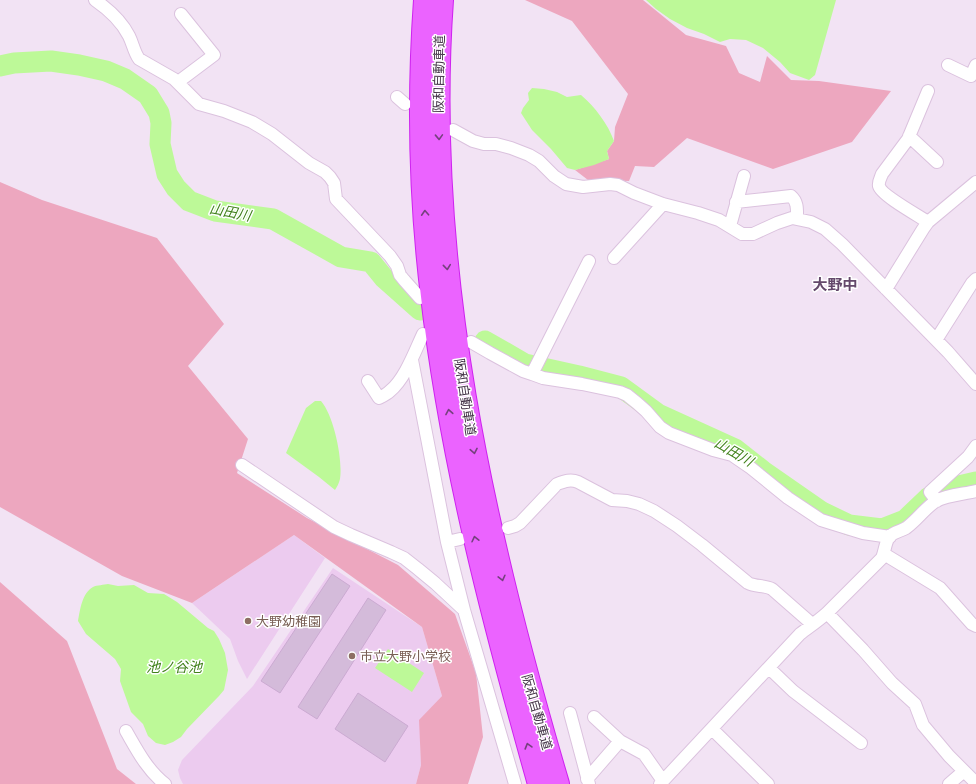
<svg xmlns="http://www.w3.org/2000/svg" width="976" height="784" font-family="'PT Sans','Noto Sans JP',sans-serif">
  <style>
    .education { fill: #eccbef }
    .green { fill: #eda7bf }
    .water { fill: #bdf998 }
    .lines { fill: none; stroke-linecap: round; stroke-linejoin: round }
    .river { stroke: #bdf998; stroke-width: 21 }
    .building { fill: #d4bbda; stroke: #cbaad2 }
    .minor-casing { stroke: #dbc2de; stroke-width: 14 }
    .motorway-casing { stroke: #ce22ef; stroke-width: 24 }
    .minor { stroke: #fff; stroke-width: 12 }
    .motorway { stroke: #eb63ff; stroke-width: 22 }
    .oneway { stroke: #75417e }
    .education-dot { fill: #8d6e63; stroke: #fff; stroke-width: 1.5 }
    .labels { text-anchor: middle; dominant-baseline: central; stroke-width: 3; stroke-linejoin: round; paint-order: stroke }
    .street-label { font-size: 13px; fill: #433347; stroke: #fff }
    .education-label { font-size: 13px; fill: #785e54; stroke: #fff; text-anchor: start }
    .water-label { font-size: 14px; font-style: italic; fill: #41821b; stroke: #fff }
    .quarter-label { font-size: 15px; font-weight: bold; fill: #64496b; stroke: #fff }
  </style>
  <rect width="100%" height="100%" fill="#f2e3f4"/>
  <!-- education -->
  <path class="education" d="M 294,535 L 325,558 L 247,679 L 238,661 L 230,639 L 192,603 Z
    M 333,568 L 422,627 L 442,696 L 420,720 L 421,765 L 416,784 L 183,784 L 180,778 L 178,770 L 182,760 L 253,686 Z"/>
  <!-- green -->
  <path class="green" d="M 525,0 L 643,0 L 686,35 L 726,46 L 739,73 L 760,82 L 767,56 L 791,80 L 819,81 L 891,91 L 852,142 L 773,169 L 687,138 L 654,167 L 635,166 L 629,181 L 588,180 L 575,170 L 609,159 L 607,151 L 614,141 L 615,127 L 628,94 L 572,21 Z
    M 0,182 L 42,200 L 157,238 L 224,324 L 188,366 L 248,439 L 237,473 L 307,518 L 398,565 L 455,614 L 476,673 L 483,737 L 468,784 L 416,784 L 421,765 L 419,720 L 442,696 L 422,627 L 294,535 L 192,603 L 122,576 L 0,507 Z
    M 0,582 L 67,641 L 117,769 L 136,784 L 0,784 Z"/>
  <!-- water -->
  <path class="water" d="M 646,0 L 836,0 L 815,75 L 809,80 L 790,73 L 780,62 L 763,48 L 746,40 L 730,39 L 720,42 L 704,34 L 687,28 L 670,19 L 656,9 Z
    M 532,88 L 544,89 L 557,92 L 567,97 L 581,95 C 595,107 608,124 614,141 L 607,151 L 609,159 L 594,165 L 575,170 L 567,168 L 551,149 L 532,130 L 521,113 L 523,108 L 529,100 L 528,93 Z
    M 315,401 L 321,401 C 334,416 343,460 340,479 C 339,483 337,487 335,490 L 319,477 L 286,453 L 306,408 Z
    M 108,584 L 118,586 L 134,585 L 148,593 L 164,594 L 177,602 L 208,628 L 214,631 L 219,639 L 225,653 L 228,670 L 224,690 L 219,696 L 187,729 L 181,737 L 173,742 L 165,745 L 156,743 L 148,736 L 143,724 L 131,712 L 120,681 L 121,669 L 115,659 L 86,634 L 78,621 C 80,610 82,593 93,587 C 97,585 104,585 108,584 Z
    M 388,649 L 424,673 L 412,692 L 375,668 Z"/>
  <g class="lines">
    <!-- river -->
    <path class="river" d="M 0,66 L 14,63 L 51,61 L 79,65 L 106,71 L 125,79 L 148,95 L 159,113 L 161,123 L 160,144 L 167,174 L 176,188 L 189,201 L 215,211 L 273,219 L 341,257 L 371,262 L 384,278 L 420,310
      M 485,341 L 525,364 L 579,376 L 621,387 L 658,414 L 735,449 L 763,471 L 822,512 L 849,525 L 882,529 L 905,520 L 928,498 L 946,489 L 976,482"/>
  </g>
  <!-- building -->
  <path class="building" d="M 332,574 L 350,586 L 280,693 L 261,681 Z
    M 368,598 L 386,610 L 317,719 L 298,707 Z
    M 358,693 L 408,726 L 385,762 L 335,729 Z"/>
  <g class="lines">
    <!-- minor casing -->
    <g class="minor-casing">
      <path id="minor" d="M 95,0 C 108,9 122,22 129,36 C 133,44 134,52 139,59 L 174,79 L 199,104 L 224,111 L 252,122 L 272,134 L 309,163 L 325,172 L 330,177 L 334,183 L 336,199 L 390,256 L 397,266 L 400,275 L 404,280 L 420,298
        M 948,65 L 971,76 L 976,65
        M 178,82 L 214,55 L 181,14
        M 928,91 L 908,139 L 882,174 C 881,177 878,182 879,186 C 881,195 919,216 928,222
        M 397,97 L 405,104
        M 453,130 L 473,141 L 484,144 L 496,144 L 511,148 L 529,155 L 539,161 L 554,176 L 566,184 L 583,187 L 610,184 L 618,185 L 634,193 L 663,204 L 698,213 L 719,220 L 742,234 L 753,234 L 777,223 L 792,218 L 811,222 L 825,229 L 842,244 L 948,352 L 976,384
        M 909,136 L 937,162
        M 736,202 L 791,196 C 798,202 797,210 797,219
        M 730,226 L 744,176
        M 614,258 L 663,204
        M 886,289 L 923,229 L 928,222 L 976,182
        M 936,340 L 972,283 L 976,279
        M 471,342 L 490,353 L 523,371 L 532,374 L 543,378 L 582,384 L 620,392 L 627,395 L 637,403 L 646,411 L 660,427 L 669,433 L 713,450 L 732,455 L 751,468 L 788,498 L 821,520 L 863,533 L 890,537
        M 412,360 L 447,542 L 464,610 L 515,784
        M 532,374 L 589,261
        M 368,381 L 379,398 C 383,396 387,394 390,391 C 405,379 415,351 423,334
        M 242,465 L 334,527 L 351,535 L 391,552 L 404,558 L 418,569 L 435,583 L 464,610
        M 937,501 L 930,492 L 968,457 L 976,446
        M 508,528 L 515,526 L 520,523 L 557,484 C 565,481 571,479 578,482 L 612,500 L 627,501 L 639,504 L 654,511 L 677,526 L 702,545 L 748,583 C 756,587 764,585 772,589 L 812,624
        M 447,542 L 460,539
        M 884,554 L 940,588 L 972,624 L 976,626
        M 827,613 L 863,650 L 892,683 L 915,704 L 923,725 L 949,756 L 976,783
        M 769,668 L 793,691 L 861,743
        M 570,713 L 589,784
        M 594,717 L 620,741 L 644,754 L 663,781
        M 712,729 L 768,784
        M 126,731 C 137,750 147,770 165,784
        M 587,779 L 620,741
        M 660,784 L 800,634 C 809,627 818,621 827,613 L 882,558 C 885,551 885,543 889,537 C 893,532 901,531 906,528 C 917,520 925,508 936,501 C 947,495 964,494 976,491
        M 949,784 L 964,771"/>
    </g>
    <!-- motorway casing -->
    <g class="motorway-casing">
      <path id="motorway" d="M 425,0 C 418,99 420,198 432,296 C 451,462 494,624 539,784
        M 442,0 C 423,266 483,530 558,784"/>
    </g>
    <!-- minor -->
    <use href="#minor" class="minor"/>
    <!-- motorway -->
    <use href="#motorway" class="motorway"/>
  </g>
  <!-- one-way arrows -->
  <defs><path id="oneway-chevron" d="M-2-3.5L2.5 0L-2 3.5" fill="none" stroke-width="1.6" stroke-linecap="round" stroke-linejoin="round"/></defs>
  <g class="oneway">
    <use href="#oneway-chevron" transform="translate(439 137) rotate(88)"/>
    <use href="#oneway-chevron" transform="translate(425 213) rotate(-93)"/>
    <use href="#oneway-chevron" transform="translate(447 267) rotate(84)"/>
    <use href="#oneway-chevron" transform="translate(449 412) rotate(-100)"/>
    <use href="#oneway-chevron" transform="translate(474 451) rotate(79)"/>
    <use href="#oneway-chevron" transform="translate(475 539) rotate(-103)"/>
    <use href="#oneway-chevron" transform="translate(502 578) rotate(76)"/>
    <use href="#oneway-chevron" transform="translate(528 746) rotate(-106)"/>
  </g>
  <!-- markers -->
  <g class="education-dot">
    <circle cx="248" cy="621" r="4"/>
    <circle cx="352" cy="656" r="4"/>
  </g>
  <g class="labels">
    <!-- street labels -->
    <g class="street-label">
      <text transform="translate(439 74) rotate(-89)">阪和自動車道</text>
      <text transform="translate(465 397) rotate(81)">阪和自動車道</text>
      <text transform="translate(537 712) rotate(74)">阪和自動車道</text>
    </g>
    <!-- education labels -->
    <g class="education-label">
      <text x="256" y="621">大野幼稚園</text>
      <text x="360" y="656">市立大野小学校</text>
    </g>
    <!-- water labels -->
    <g class="water-label">
      <text transform="translate(230 212) rotate(11)">山田川</text>
      <text transform="translate(734 452) rotate(30)">山田川</text>
      <text x="174" y="667">池ノ谷池</text>
    </g>
    <!-- quarter labels -->
    <g class="quarter-label">
      <text x="835" y="284">大野中</text>
    </g>
  </g>
</svg>
